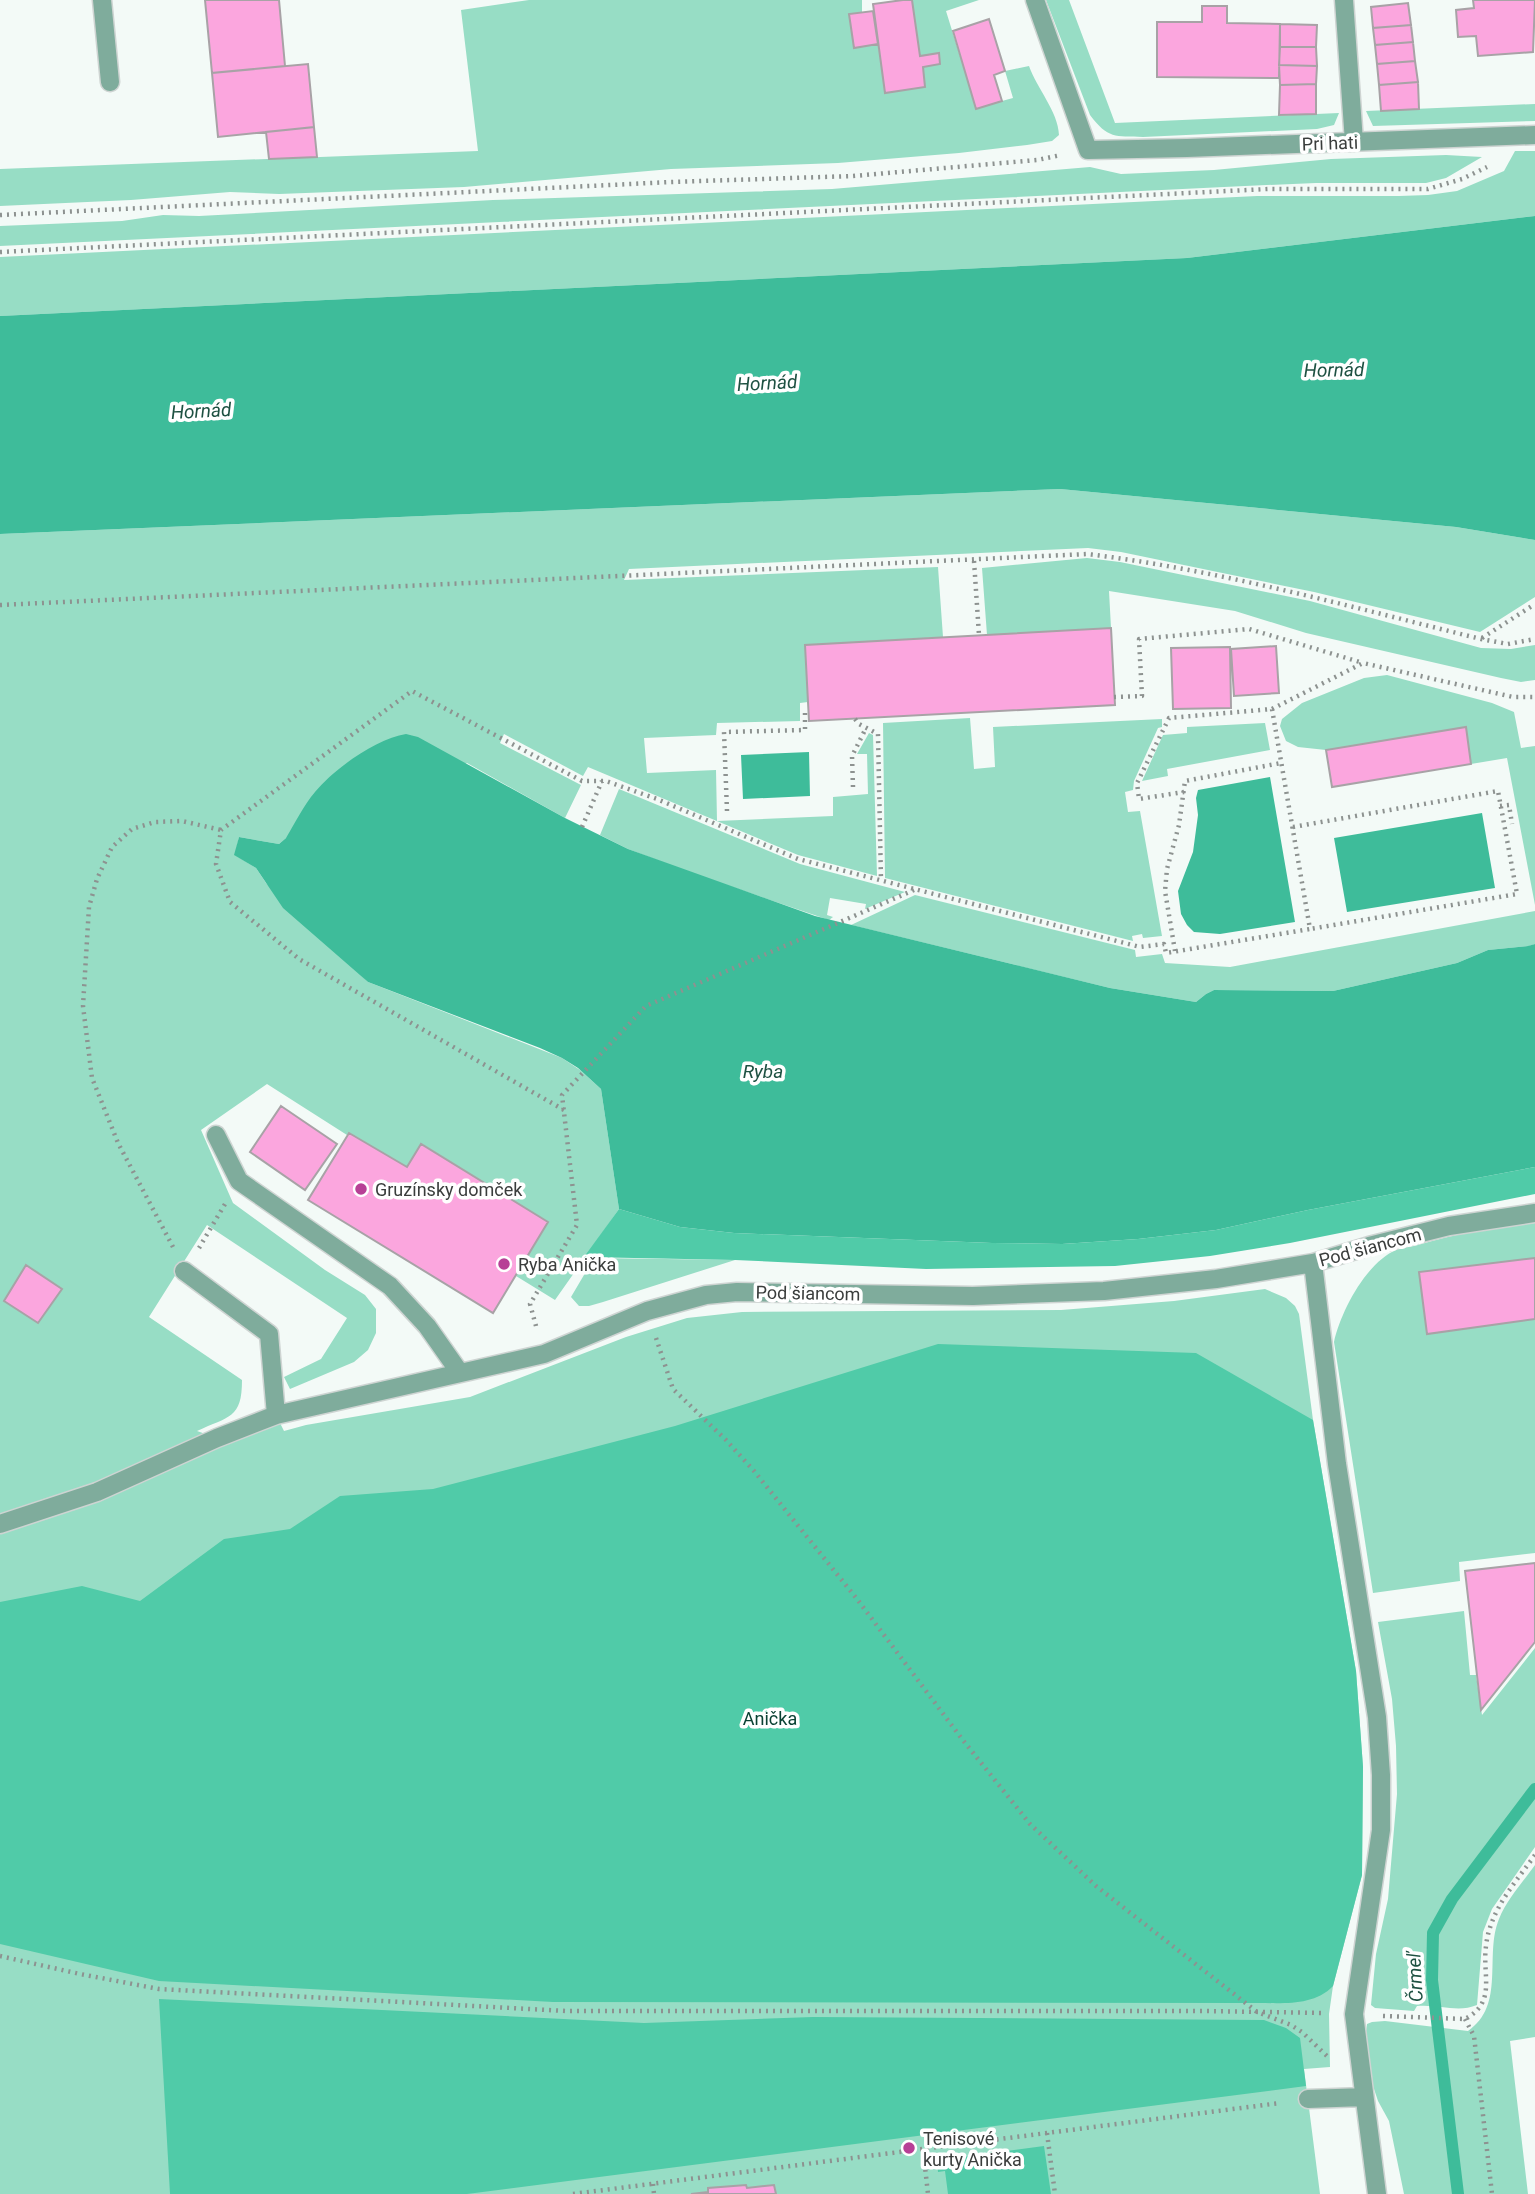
<svg xmlns="http://www.w3.org/2000/svg" width="1535" height="2194" font-family="Roboto,sans-serif">
  <style>
    .green { fill: #97ddc5 }
    .forest { fill: #50cba8 }
    .water { fill: #3ebc9a }
    .lines { fill: none; stroke-linecap: round; stroke-linejoin: round }
    .stream { stroke: #3ebc9a; stroke-width: 12 }
    .building { fill: #fba6de; stroke: #a8a2a6; stroke-width: 2 }
    .lane-casing { stroke: #ced4d2; stroke-width: 21 }
    .path { stroke: #8d9290; stroke-width: 4.5; stroke-dasharray: 2 5; stroke-linecap: butt }
    .lane { stroke: #7fac9c; stroke-width: 18 }
    .poi-dot { fill: #b74096; stroke: #fff; stroke-width: 2.5 }
    .labels { text-anchor: middle; dominant-baseline: central; stroke-width: 7; stroke-linejoin: round; paint-order: stroke }
    .street-label { font-size: 18px; fill: #3a3d3c; stroke: #fff }
    .poi-label { font-size: 18px; fill: #3a3d3c; stroke: #fff; text-anchor: start }
    .park-label { font-size: 18px; fill: #0a4133; stroke: #fff }
    .water-label { font-size: 19px; font-style: italic; fill: #1e5142; stroke: #fff }
  </style>
  <rect width="100%" height="100%" fill="#f3faf7"/>
  <!-- green -->
  <path class="green" d="M 529,0 L 862,0 L 862,13 L 850,14 L 854,48 L 878,44 L 885,93 L 925,87 L 923,67 L 940,64 L 939,53 L 920,56 L 912,0 L 979,0 L 946,11 L 976,108 L 1013,98 L 1005,71 L 1029,66 C 1037,89 1058,111 1059,135 L 1052,141 L 1027,145 L 959,153 L 838,163 L 671,169 L 464,187 L 279,194 L 230,192 L 131,200 L 0,206 L 0,169 L 478,151 L 461,10 Z
    M 1046,0 L 1069,0 L 1115,123 L 1339,113 L 1334,125 L 1317,129 L 1143,137 C 1115,136 1108,139 1090,115 Z
    M 1535,104 L 1535,121 L 1373,126 L 1366,111 Z
    M 1515,151 L 1535,151 L 1535,216 L 1187,258 L 0,316 L 0,257 L 1257,196 L 1399,196 L 1428,195 L 1457,191 L 1504,171 Z
    M 1446,155 L 1482,157 L 1446,178 L 1426,183 L 1316,183 L 1245,186 L 0,246 L 0,226 L 122,221 L 163,215 L 199,216 L 493,200 L 832,189 L 1090,167 L 1121,174 L 1214,170 L 1331,159 Z
    M 1060,489 L 1456,527 L 1535,540 L 1535,597 L 1480,632 L 1314,592 L 1121,552 L 1088,548 L 629,569 L 624,580 L 938,567 L 943,637 L 806,645 L 808,702 L 800,703 L 800,721 L 717,723 L 716,735 L 644,738 L 647,773 L 716,770 L 717,821 L 833,816 L 833,797 L 868,794 L 867,754 L 857,754 L 869,733 L 873,735 L 877,876 L 798,855 L 588,767 L 583,776 L 504,734 L 500,743 L 581,785 L 565,818 L 467,763 L 286,838 L 279,844 L 239,837 L 235,855 L 256,868 L 266,883 L 368,982 L 562,1058 L 580,1070 L 601,1089 L 619,1209 L 555,1300 L 516,1276 L 548,1222 L 422,1144 L 407,1167 L 349,1133 L 347,1135 L 267,1084 L 201,1130 L 233,1203 L 325,1270 L 365,1295 L 376,1309 L 376,1333 L 368,1350 L 354,1362 L 290,1389 L 284,1377 L 321,1359 L 347,1318 L 207,1225 L 149,1317 L 242,1380 C 242,1419 229,1416 197,1431 L 217,1438 L 276,1415 L 284,1431 L 306,1425 L 470,1397 L 626,1337 L 687,1318 L 742,1312 L 1061,1310 L 1174,1301 L 1265,1289 L 1286,1298 L 1295,1306 L 1299,1314 L 1313,1420 L 1356,1671 L 1363,1767 L 1362,1875 L 1333,1986 L 1329,2014 L 1330,2067 L 1304,2069 L 1320,2194 L 0,2194 L 0,534 Z
    M 1087,558 L 1120,562 L 1310,601 L 1481,648 L 1511,649 L 1535,645 L 1535,680 L 1521,682 L 1501,678 L 1306,633 L 1235,611 L 1109,591 L 1111,628 L 987,635 L 982,568 Z
    M 1387,675 L 1492,703 L 1514,712 L 1521,748 L 1535,746 L 1535,905 L 1507,758 L 1471,764 L 1465,727 L 1326,750 L 1298,747 L 1286,741 L 1280,726 L 1282,719 L 1302,703 L 1364,678 Z
    M 970,718 L 974,769 L 995,767 L 993,727 L 1162,719 L 1162,727 L 1158,728 L 1134,781 L 1133,790 L 1125,792 L 1128,812 L 1140,811 L 1162,936 L 1143,938 L 1142,934 L 1132,936 L 1133,941 L 885,878 L 883,723 Z
    M 1265,723 L 1270,750 L 1167,769 L 1168,776 L 1142,781 L 1163,735 L 1187,733 L 1187,727 Z
    M 619,789 L 800,864 L 905,892 L 865,909 L 866,904 L 830,898 L 827,915 L 833,917 L 829,920 L 694,874 L 628,849 L 600,835 Z
    M 915,895 L 1135,950 L 1136,957 L 1162,954 L 1165,963 L 1230,967 L 1535,911 L 1535,944 L 1529,946 L 1488,950 L 1457,963 L 1333,991 L 1214,990 L 1206,994 L 1196,1002 L 1110,988 L 851,925 Z
    M 1535,1223 L 1535,1553 L 1459,1562 L 1460,1581 L 1373,1593 L 1334,1342 C 1341,1311 1366,1263 1396,1250 C 1403,1247 1411,1247 1418,1245 C 1456,1233 1495,1228 1535,1223 Z
    M 594,1258 L 735,1260 L 603,1302 L 589,1306 L 579,1306 L 571,1297 Z
    M 1464,1611 L 1470,1675 L 1476,1675 L 1482,1715 L 1535,1648 L 1535,1847 L 1492,1909 L 1483,1932 L 1477,2005 C 1458,2013 1438,2004 1417,2006 L 1414,2011 L 1375,2008 L 1371,2005 L 1376,1954 L 1388,1899 L 1397,1794 L 1396,1746 L 1392,1699 L 1378,1622 Z
    M 1535,1865 L 1535,2037 L 1510,2041 L 1528,2194 L 1404,2194 L 1389,2121 L 1378,2101 L 1371,2080 L 1365,2038 L 1367,2024 L 1372,2022 L 1385,2021 L 1468,2031 C 1506,2005 1484,1955 1499,1919 C 1507,1899 1523,1882 1535,1865 Z"/>
  <!-- forest -->
  <path class="forest" d="M 1535,1167 L 1535,1194 L 1290,1243 L 1210,1256 L 1115,1266 L 926,1269 L 735,1260 L 584,1257 L 619,1209 L 680,1227 L 734,1233 L 992,1243 L 1062,1244 L 1138,1239 L 1216,1230 L 1308,1210 Z
    M 938,1344 L 1196,1353 L 1313,1420 L 1356,1671 L 1363,1767 L 1362,1875 L 1333,1986 C 1314,2006 1284,2003 1258,2003 L 553,2002 L 159,1981 L 0,1944 L 0,1602 L 82,1586 L 140,1601 L 224,1539 L 290,1529 L 340,1496 L 433,1489 L 675,1426 Z
    M 159,1999 L 644,2023 L 813,2017 L 1264,2020 L 1286,2028 L 1300,2038 L 1306,2086 L 467,2194 L 170,2194 Z
    M 1044,2146 L 1051,2194 L 948,2194 L 945,2171 L 938,2172 L 937,2160 Z"/>
  <!-- water -->
  <path class="water" d="M 1535,216 L 1535,540 L 1456,527 L 1060,489 L 0,534 L 0,316 L 1187,258 Z
    M 406,734 L 418,737 L 565,818 L 628,849 L 815,916 L 1110,988 L 1196,1002 L 1206,994 L 1214,990 L 1333,991 L 1457,963 L 1488,950 L 1528,946 L 1535,944 L 1535,1167 L 1308,1210 L 1216,1230 L 1138,1239 L 1062,1244 L 992,1243 L 734,1233 L 680,1227 L 619,1209 L 601,1089 L 578,1068 L 562,1058 L 540,1048 L 368,982 L 283,908 L 256,868 L 234,855 L 239,837 L 279,844 L 286,838 C 295,823 304,805 315,792 C 334,769 377,738 406,734 Z
    M 809,752 L 810,796 L 743,799 L 741,755 Z
    M 1270,777 L 1295,922 L 1220,934 L 1194,932 L 1187,925 L 1181,914 L 1178,891 L 1193,852 L 1198,815 L 1196,798 L 1198,790 Z
    M 1482,813 L 1495,888 L 1347,912 L 1334,838 Z"/>
  <g class="lines">
    <!-- stream -->
    <path class="stream" d="M 1458,2194 L 1432,1980 L 1433,1933 L 1452,1899 L 1535,1789"/>
  </g>
  <!-- building -->
  <path class="building" d="M 205,0 L 279,0 L 285,66 L 212,73 Z
    M 903,0 L 912,0 L 920,56 L 939,53 L 940,64 L 923,67 L 925,87 L 885,93 L 873,4 Z
    M 1473,0 L 1535,0 L 1533,52 L 1478,56 L 1476,36 L 1458,37 L 1456,10 L 1474,8 Z
    M 1408,3 L 1411,25 L 1373,28 L 1371,7 Z
    M 1202,6 L 1227,6 L 1227,23 L 1280,24 L 1279,78 L 1157,77 L 1157,22 L 1202,22 Z
    M 873,11 L 878,44 L 854,48 L 849,14 Z
    M 989,19 L 1005,71 L 994,75 L 1002,101 L 976,109 L 953,31 Z
    M 1280,24 L 1317,25 L 1316,47 L 1280,47 Z
    M 1411,25 L 1413,42 L 1375,45 L 1373,28 Z
    M 1413,42 L 1415,61 L 1377,64 L 1375,45 Z
    M 1280,47 L 1316,47 L 1317,66 L 1279,65 Z
    M 1415,61 L 1418,82 L 1379,85 L 1377,64 Z
    M 308,64 L 314,127 L 218,137 L 212,73 Z
    M 1279,65 L 1317,66 L 1316,84 L 1280,85 Z
    M 1418,82 L 1419,109 L 1381,111 L 1379,85 Z
    M 1316,84 L 1316,114 L 1279,115 L 1280,85 Z
    M 314,127 L 317,157 L 269,159 L 266,132 Z
    M 1111,628 L 1115,705 L 809,721 L 805,645 Z
    M 1276,646 L 1279,693 L 1234,696 L 1231,649 Z
    M 1230,647 L 1231,708 L 1173,709 L 1171,648 Z
    M 1466,727 L 1471,764 L 1332,787 L 1326,750 Z
    M 281,1106 L 337,1144 L 305,1190 L 250,1152 Z
    M 349,1133 L 407,1167 L 421,1144 L 548,1222 L 493,1313 L 308,1200 Z
    M 1535,1258 L 1535,1319 L 1427,1334 L 1419,1272 Z
    M 26,1265 L 62,1289 L 38,1323 L 4,1301 Z
    M 1535,1563 L 1535,1642 L 1481,1710 L 1465,1571 Z
    M 746,2185 L 747,2188 L 774,2185 L 776,2194 L 691,2194 L 708,2192 L 708,2188 Z"/>
  <g class="lines">
    <!-- lane casing -->
    <g class="lane-casing">
      <path id="lane" d="M 102,0 L 110,82
        M 1035,0 L 1088,150 L 1187,148 L 1535,135
        M 1344,0 L 1354,142
        M 216,1135 L 239,1181 L 390,1286 L 427,1326 L 460,1373
        M 1313,1263 L 1337,1464 L 1377,1717 L 1381,1775 L 1381,1830 L 1354,2014 L 1377,2194
        M 184,1271 L 269,1334 L 276,1415
        M 0,1524 L 97,1492 L 217,1438 L 276,1415 L 544,1354 L 647,1311 L 706,1295 L 737,1292 L 973,1296 L 1104,1291 L 1216,1279 L 1313,1263 L 1369,1246 L 1449,1226 L 1535,1213
        M 1308,2099 L 1364,2097"/>
    </g>
    <!-- path -->
    <path class="path" d="M 0,215 L 671,182 L 853,176 L 1037,160 L 1061,155
      M 0,252 L 1268,189 L 1428,189 L 1462,179 L 1487,167
      M 974,561 L 979,635
      M 0,605 L 1087,554 C 1220,570 1351,607 1481,639 L 1508,644 L 1535,639
      M 1482,638 L 1535,604
      M 1114,697 L 1142,696 L 1139,639 L 1249,629 L 1363,663
      M 1272,709 L 1363,663 L 1513,697 L 1535,697
      M 855,719 L 859,724 L 878,734 L 881,881
      M 853,787 L 852,756 L 866,728
      M 1500,806 L 1509,805 L 1512,824
      M 727,811 L 724,732 L 805,730 L 805,713 L 809,712
      M 582,827 L 602,781
      M 1293,827 L 1498,791 L 1517,894 L 1310,929
      M 1175,951 L 1165,891 L 1167,869 L 1179,825 L 1185,781 L 1281,763
      M 564,1110 L 299,959 L 230,902 L 216,864 L 221,830 L 412,691 L 582,781 L 606,781 L 657,799 L 798,859 L 1140,947 L 1164,944 L 1166,953 L 1310,929 L 1272,709 L 1169,718 L 1137,783 L 1139,799 L 1184,792
      M 173,1247 L 118,1143 L 92,1078 L 83,1006 L 89,907 L 97,879 L 112,847 L 132,829 L 155,822 L 182,821 L 221,830
      M 199,1248 L 225,1204
      M 536,1326 L 530,1304 L 577,1225 L 562,1095 L 646,1006 L 914,890
      M 656,1338 L 673,1389 L 726,1440 L 754,1471 L 857,1599 L 962,1739 L 1030,1824 L 1096,1886 L 1257,2012 L 1291,2025 L 1302,2032 L 1329,2058
      M 0,1956 L 80,1974 L 159,1989 L 567,2011 L 1204,2011 L 1325,2013
      M 1383,2016 L 1465,2019 C 1497,2002 1482,1976 1486,1946 C 1490,1910 1515,1883 1535,1855
      M 1465,2019 L 1474,2036 L 1492,2194
      M 1047,2133 L 1055,2194
      M 923,2149 L 928,2194
      M 653,2184 L 654,2194
      M 573,2194 L 1280,2103"/>
    <!-- lane -->
    <use href="#lane" class="lane"/>
  </g>
  <!-- markers -->
  <g class="poi-dot">
    <circle cx="361" cy="1189" r="7"/>
    <circle cx="504" cy="1264" r="7"/>
    <circle cx="909" cy="2148" r="7"/>
  </g>
  <g class="labels">
    <!-- street labels -->
    <g class="street-label">
      <text transform="translate(1330 143) rotate(-2)">Pri hati</text>
      <text transform="translate(1370 1247) rotate(-15)">Pod šiancom</text>
      <text transform="translate(808 1293) rotate(1)">Pod šiancom</text>
    </g>
    <!-- poi labels -->
    <g class="poi-label">
      <text x="375" y="1189">Gruzínsky domček</text>
      <text x="518" y="1264">Ryba Anička</text>
      <text x="923" y="2138">Tenisové<tspan x="923" dy="21">kurty Anička</tspan></text>
    </g>
    <!-- park labels -->
    <g class="park-label">
      <text x="770" y="1718">Anička</text>
    </g>
    <!-- water labels -->
    <g class="water-label">
      <text transform="translate(1334 370) rotate(-1)">Hornád</text>
      <text transform="translate(767 383) rotate(-3)">Hornád</text>
      <text transform="translate(201 411) rotate(-3)">Hornád</text>
      <text x="763" y="1071">Ryba</text>
      <text transform="translate(1415 1977) rotate(-93)">Črmeľ</text>
    </g>
  </g>
</svg>
